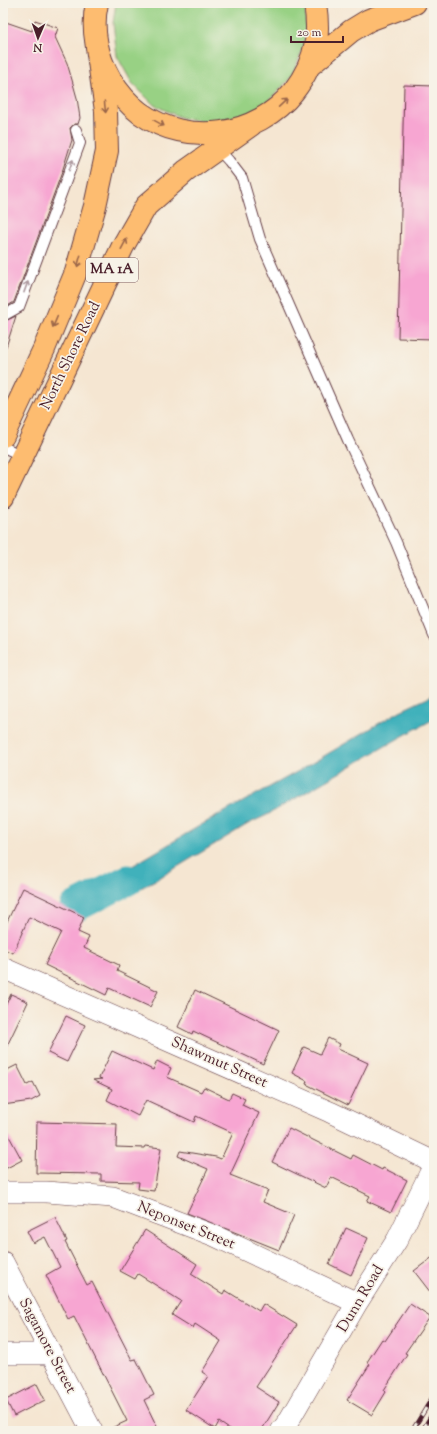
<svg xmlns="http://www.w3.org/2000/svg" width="437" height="1434" font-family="'Sorts Mill Goudy',serif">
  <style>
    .green { fill: #98d184; stroke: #717858 }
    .water { fill: #41b1bb; stroke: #466873 }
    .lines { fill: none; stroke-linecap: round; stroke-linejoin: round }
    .river { stroke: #41b1bb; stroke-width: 31 }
    .building { fill: #f7a6d2 }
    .lane-casing { stroke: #643d44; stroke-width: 12 }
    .street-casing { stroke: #643d44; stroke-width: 22 }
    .highway-casing { stroke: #643d44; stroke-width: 24 }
    .lane { stroke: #fff; stroke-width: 10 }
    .street { stroke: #fff; stroke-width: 21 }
    .highway { stroke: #fdbc70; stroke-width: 22 }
    .rail-casing { stroke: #4a1f2b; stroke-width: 4.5 }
    .rail { stroke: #f7f3e8; stroke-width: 3; stroke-dasharray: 9; stroke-linecap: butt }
    .oneway { stroke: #9b664a }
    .oneway2 { stroke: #ae9aa0 }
    .labels { text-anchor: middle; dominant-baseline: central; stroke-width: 3.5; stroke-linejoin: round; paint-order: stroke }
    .shield { fill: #f7f3e8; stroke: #7e5f64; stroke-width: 1 }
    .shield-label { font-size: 14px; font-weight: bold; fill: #4a1f2b }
    .street-label { font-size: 15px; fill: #4a1f2b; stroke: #f7f3e8 }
  </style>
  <rect width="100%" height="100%" fill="#f7f3e8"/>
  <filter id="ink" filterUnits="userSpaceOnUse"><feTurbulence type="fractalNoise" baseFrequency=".025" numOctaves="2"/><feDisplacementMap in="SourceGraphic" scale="8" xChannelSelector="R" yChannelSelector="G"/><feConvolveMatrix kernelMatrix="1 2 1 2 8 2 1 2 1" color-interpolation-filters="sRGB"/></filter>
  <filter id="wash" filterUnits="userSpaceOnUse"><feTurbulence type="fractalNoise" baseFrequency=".012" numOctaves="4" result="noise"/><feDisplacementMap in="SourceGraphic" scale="16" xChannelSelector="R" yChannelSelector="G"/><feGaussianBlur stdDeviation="0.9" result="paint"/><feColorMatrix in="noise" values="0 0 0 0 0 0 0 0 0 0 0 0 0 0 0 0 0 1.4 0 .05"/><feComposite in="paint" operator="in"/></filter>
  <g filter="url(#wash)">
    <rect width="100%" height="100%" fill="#f5e6d2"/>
    <!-- green -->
    <path class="green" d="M 116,3 L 305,3 L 306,29 L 303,49 L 291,77 L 270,100 L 243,116 L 213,122 L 182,118 L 154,105 L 132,83 L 117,56 L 113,23 Z"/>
    <!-- water -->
    <path class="water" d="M 434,695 L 434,719 L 401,737 L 267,815 L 248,824 L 164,875 L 102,910 L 93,910 L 89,903 L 92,895 L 112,878 L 201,825 L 302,769 L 400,711 Z"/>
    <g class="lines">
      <!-- river -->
      <path class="river" d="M 75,907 L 128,880"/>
    </g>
    <g id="blocks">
      <!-- building -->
      <path class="building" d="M 35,20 L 58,28 L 55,37 L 67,63 L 72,80 L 77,98 L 80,118 L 78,124 L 74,124 L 70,128 L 72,140 L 62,172 L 14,302 L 3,309 L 3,21 L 32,31 Z
        M 404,85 L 434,86 L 434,339 L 398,338 Z
        M 16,316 L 6,347 L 3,347 L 3,322 Z
        M 23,888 L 84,917 L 78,932 L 89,937 L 84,948 L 119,965 L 117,971 L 158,991 L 150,1007 L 109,988 L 106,995 L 45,965 L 61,932 L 29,917 L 13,953 L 3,949 L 3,930 Z
        M 195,990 L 279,1030 L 263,1064 L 193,1031 L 192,1034 L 178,1027 Z
        M 11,994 L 28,1002 L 3,1054 L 3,1011 Z
        M 66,1016 L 85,1025 L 67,1062 L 48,1053 Z
        M 328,1038 L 340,1044 L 338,1049 L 368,1063 L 348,1105 L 306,1084 L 307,1081 L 292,1073 L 304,1047 L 320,1054 Z
        M 112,1051 L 153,1070 L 157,1061 L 171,1068 L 167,1077 L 201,1092 L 204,1087 L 229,1099 L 232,1093 L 245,1099 L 242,1105 L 259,1113 L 230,1175 L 268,1190 L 263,1202 L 294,1215 L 279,1250 L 187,1213 L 208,1169 L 178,1156 L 180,1151 L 216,1157 L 221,1159 L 233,1133 L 196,1116 L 194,1122 L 146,1100 L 138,1116 L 107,1100 L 112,1089 L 93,1080 L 102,1079 L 99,1078 Z
        M 17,1065 L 27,1085 L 33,1082 L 40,1096 L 31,1101 L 3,1105 L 3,1072 Z
        M 37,1122 L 117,1124 L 116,1147 L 144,1148 L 145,1146 L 161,1148 L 154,1191 L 138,1189 L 139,1182 L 101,1181 L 101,1174 L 36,1173 Z
        M 3,1125 L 22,1160 L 3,1170 Z
        M 289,1128 L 351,1159 L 353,1155 L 382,1170 L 383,1168 L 407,1180 L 391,1212 L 367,1201 L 370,1196 L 331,1177 L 326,1188 L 272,1162 Z
        M 55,1217 L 67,1241 L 65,1242 L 87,1285 L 92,1282 L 132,1360 L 136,1359 L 154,1395 L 144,1400 L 159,1431 L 105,1431 L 127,1421 L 74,1316 L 68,1319 L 46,1275 L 60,1267 L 45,1237 L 33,1243 L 27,1231 Z
        M 346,1228 L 368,1238 L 351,1275 L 329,1264 Z
        M 145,1230 L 197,1264 L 191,1274 L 223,1294 L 225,1290 L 259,1311 L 263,1304 L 297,1325 L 256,1387 L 279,1402 L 261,1431 L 232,1431 L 219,1422 L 215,1429 L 186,1410 L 208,1376 L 202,1372 L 221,1341 L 195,1324 L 193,1328 L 172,1315 L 181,1301 L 138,1274 L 135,1279 L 120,1271 Z
        M 434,1256 L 434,1297 L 414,1271 Z
        M 410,1304 L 430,1317 L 405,1353 L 407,1354 L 384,1390 L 386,1392 L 372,1415 L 347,1400 L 370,1364 L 367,1362 L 382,1339 L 385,1341 Z
        M 37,1384 L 45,1400 L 14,1416 L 6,1400 Z"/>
    </g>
  </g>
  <g filter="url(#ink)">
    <use href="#blocks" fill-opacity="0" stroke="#643d44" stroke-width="1"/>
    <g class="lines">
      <!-- lane casing -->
      <g class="lane-casing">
        <path id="lane" d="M 217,148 L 229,161 L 242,178 L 260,239 L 348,440 L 396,542 L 434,635
          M 3,316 L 19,307 L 80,143 L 76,130
          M 3,447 L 23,456"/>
      </g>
      <!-- street casing -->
      <g class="street-casing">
        <path id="street" d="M 3,968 L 330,1112 L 434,1162
          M 3,1192 L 46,1192 L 113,1197 L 215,1236 L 357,1303
          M 3,1262 L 92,1431
          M 3,1354 L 51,1354
          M 281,1431 L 288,1422 L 357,1303 L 397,1240 L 434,1165"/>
      </g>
      <!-- highway casing -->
      <g class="highway-casing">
        <path id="highway" d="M 97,3 C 91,29 97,57 110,79 C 118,92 128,104 140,113 C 188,147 257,137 293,92 C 304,78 313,60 316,42 C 318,29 317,16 315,3
          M 310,65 L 351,31 L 369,20 L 415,3
          M 3,436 L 44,349 L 76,272 L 95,206 L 107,151 L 106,111 L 96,40
          M 3,497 L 123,246 L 146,206 L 186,171 L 251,125"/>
      </g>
      <!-- lane -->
      <use href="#lane" class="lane"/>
      <!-- street -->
      <use href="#street" class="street"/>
      <!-- highway -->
      <use href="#highway" class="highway"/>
      <!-- rail casing -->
      <g class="rail-casing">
        <path id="rail" d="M 412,1431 L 434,1395
          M 422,1431 L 434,1411"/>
      </g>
      <!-- rail -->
      <use href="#rail" class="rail"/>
    </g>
    <!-- one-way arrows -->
    <defs><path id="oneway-shaft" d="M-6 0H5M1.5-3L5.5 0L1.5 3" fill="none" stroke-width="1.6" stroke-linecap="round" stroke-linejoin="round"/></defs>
    <g class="oneway">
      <use href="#oneway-shaft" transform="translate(283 103) rotate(-43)"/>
      <use href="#oneway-shaft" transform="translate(105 107) rotate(84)"/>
      <use href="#oneway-shaft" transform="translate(159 123) rotate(29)"/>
      <use href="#oneway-shaft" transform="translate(124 244) rotate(-62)"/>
      <use href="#oneway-shaft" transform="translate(79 261) rotate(106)"/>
      <use href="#oneway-shaft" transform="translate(55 322) rotate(113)"/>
    </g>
    <g class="oneway2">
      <use href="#oneway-shaft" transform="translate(71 165) rotate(-70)"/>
      <use href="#oneway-shaft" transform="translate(26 287) rotate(-70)"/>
    </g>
  </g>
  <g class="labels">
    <!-- shield labels -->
    <rect class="shield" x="86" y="258" width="52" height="24" rx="3"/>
    <g class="shield-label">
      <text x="112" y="270">MA 1A</text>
    </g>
    <!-- street labels -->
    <g class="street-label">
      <text transform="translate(71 356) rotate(-64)">North Shore Road</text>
      <text transform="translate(219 1063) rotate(24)">Shawmut Street</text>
      <text transform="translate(186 1226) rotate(22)">Neponset Street</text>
      <text transform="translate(361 1299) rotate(-59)">Dunn Road</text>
      <text transform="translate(47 1346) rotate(62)">Sagamore Street</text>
    </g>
  </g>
  <!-- margin -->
  <rect width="437" height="1434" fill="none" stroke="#f7f3e8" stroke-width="16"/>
  <!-- north arrow -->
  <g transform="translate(38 38) rotate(182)" stroke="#f7f3e8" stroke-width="3" paint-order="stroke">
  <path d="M0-3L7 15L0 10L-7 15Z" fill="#4a1f2b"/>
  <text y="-6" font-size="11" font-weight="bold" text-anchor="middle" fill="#4a1f2b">N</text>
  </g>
  <!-- scale -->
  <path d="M291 36v6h52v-6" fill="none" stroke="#4a1f2b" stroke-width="2"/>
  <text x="297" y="36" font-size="12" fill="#4a1f2b" stroke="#f7f3e8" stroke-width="3" paint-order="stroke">20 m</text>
</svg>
